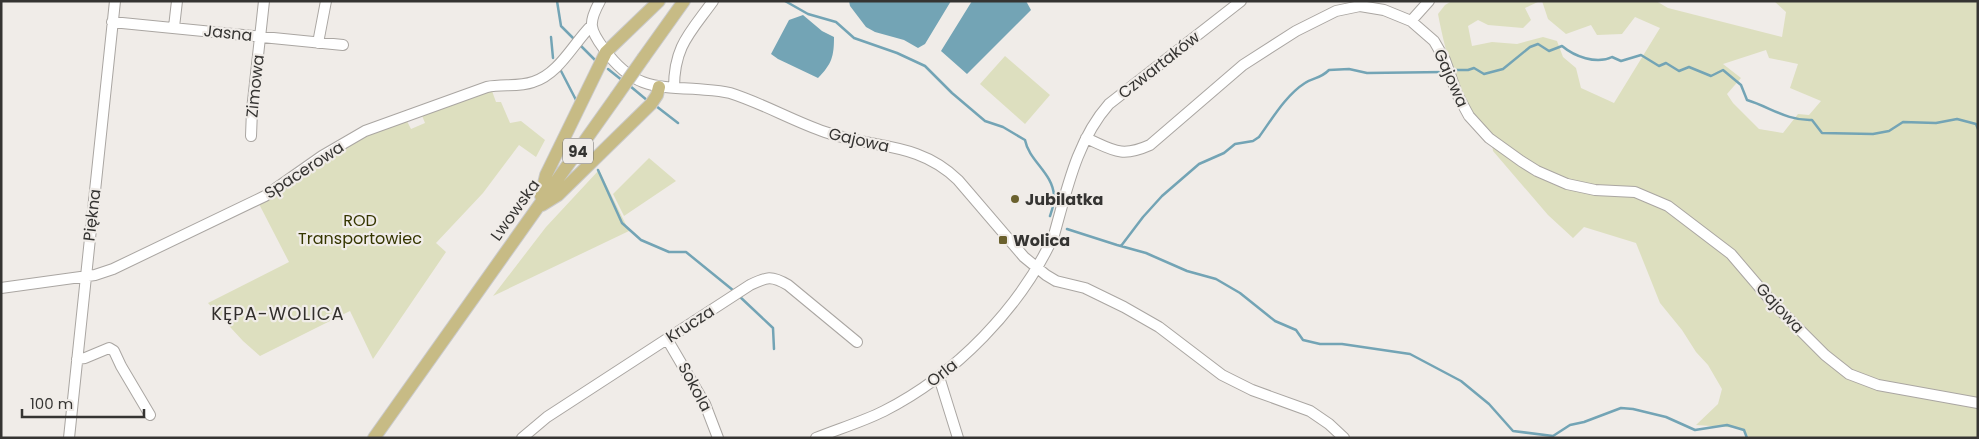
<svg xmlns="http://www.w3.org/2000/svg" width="1979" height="439" font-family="Poppins,sans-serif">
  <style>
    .green { fill: #dddfbf; fill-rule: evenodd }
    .water { fill: #73a4b5 }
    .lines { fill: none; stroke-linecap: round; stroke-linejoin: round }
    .stream { stroke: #73a4b5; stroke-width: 2.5 }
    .minor-casing { stroke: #aaa6a2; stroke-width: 12 }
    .major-casing { stroke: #cacaca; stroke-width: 14 }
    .minor { stroke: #fff; stroke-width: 10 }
    .major { stroke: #c7bb85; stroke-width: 12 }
    .major-bridge-casing { stroke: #cacaca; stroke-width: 14; stroke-linecap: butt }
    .major-bridge { stroke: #c7bb85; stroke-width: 12 }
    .poi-dot { fill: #6b612e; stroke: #f0ece8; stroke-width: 2 }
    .labels { text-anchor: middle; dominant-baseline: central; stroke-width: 4.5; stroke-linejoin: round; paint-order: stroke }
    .shield { fill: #f0ece8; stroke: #6d6b69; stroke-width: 1 }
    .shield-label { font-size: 15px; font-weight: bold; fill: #353432 }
    .street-label { font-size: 16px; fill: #353432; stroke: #f0ece8 }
    .poi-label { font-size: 16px; font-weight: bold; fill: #353432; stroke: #f0ece8; text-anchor: start }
    .park-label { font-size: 16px; fill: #353600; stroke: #f0ece8 }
    .neighbourhood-label { font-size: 18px; letter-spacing: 1px; fill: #322f2c; stroke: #f0ece8 }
  </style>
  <rect width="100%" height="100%" fill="#f0ece8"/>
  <!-- green -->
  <path class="green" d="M 1452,1 L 1540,1 L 1525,8 L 1531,20 L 1523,28 L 1488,25 L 1478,20 L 1468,26 L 1472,46 L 1492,42 L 1517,44 L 1543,37 L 1557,41 L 1563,57 L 1576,68 L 1581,88 L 1614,103 L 1660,28 L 1635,17 L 1622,34 L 1597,35 L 1591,25 L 1566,34 L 1548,19 L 1542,1 L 1656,1 L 1668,8 L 1782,37 L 1786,12 L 1774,1 L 1978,1 L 1978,438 L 1750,438 L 1740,428 L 1696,425 L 1718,404 L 1722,389 L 1708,365 L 1696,352 L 1682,330 L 1660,303 L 1636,243 L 1584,227 L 1573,238 L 1548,215 L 1493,151 L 1491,136 C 1459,106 1446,56 1438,14 L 1445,5 ZM 1766,50 L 1769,58 L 1798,64 L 1790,88 L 1821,101 L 1809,115 L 1798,114 L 1783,133 L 1759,129 L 1733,103 L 1727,94 L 1741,78 L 1723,64 Z
    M 1005,56 L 1050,95 L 1025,124 L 980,84 Z
    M 492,91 L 496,102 L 501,102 L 510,123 L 521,121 L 545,140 L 536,157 L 519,145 L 483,193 L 436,243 L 446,252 L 373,359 L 350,311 L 260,356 L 243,341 L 208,303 L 289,262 L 259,204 L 326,157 L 371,132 L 406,119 L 411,129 L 425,123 L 421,113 Z
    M 649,158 L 676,181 L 624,216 L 613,194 Z
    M 599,170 L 629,231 L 493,296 L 546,227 Z"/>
  <!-- water -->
  <path class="water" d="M 849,1 L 951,1 L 925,44 L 918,48 L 904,40 L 875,32 L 866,27 L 850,6 Z
    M 972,1 L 1026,1 L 1031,10 L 967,74 L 941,51 Z
    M 803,15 L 822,31 L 834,37 C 834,56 832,64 818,78 L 778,59 L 771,54 L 789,20 Z"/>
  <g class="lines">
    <!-- stream -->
    <path class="stream" d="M 557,1 L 561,26 L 573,38
      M 785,1 L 808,14 L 836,22 L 854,38 L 897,53 L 925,66 L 952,93 L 985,121 L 1003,127 L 1025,140 C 1029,161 1053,173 1054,196 C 1055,202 1052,210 1050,216
      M 551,37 L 553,58
      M 580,45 L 595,60
      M 560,69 L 576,100
      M 608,69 L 623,81
      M 1453,70 L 1468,70 L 1474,68 L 1484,74 L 1503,69 L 1530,47 L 1538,44 L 1549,51 L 1562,46 C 1574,56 1596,65 1612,57 L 1621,61 L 1641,55 L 1659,66 L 1666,63 L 1679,71 L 1689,67 L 1711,76 L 1723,70 L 1741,85 L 1747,100 C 1770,107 1787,121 1812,120 L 1822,133 L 1873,134 L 1889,131 L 1903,122 L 1936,123 L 1957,119 L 1976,124 L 1978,129
      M 630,86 L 648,101
      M 656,106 L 678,123
      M 598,170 L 622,223 L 641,240 L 669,252 L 686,252 L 734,291
      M 1067,229 L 1117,245 L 1146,253 L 1187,271 L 1216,279 L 1240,293 L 1275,321 L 1296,330 L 1303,340 L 1320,344 L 1342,344 L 1410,354 L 1461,381 L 1489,404 L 1513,431 L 1553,436 L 1570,425 L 1584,422 L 1621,408 L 1633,409 L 1666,417 L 1695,430 L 1727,425 L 1744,430 L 1747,438
      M 1121,246 L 1143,217 L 1162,196 L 1199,164 L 1224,153 L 1235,144 L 1253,141 L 1259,137 C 1272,119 1286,95 1305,83 C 1314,77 1320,79 1329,70 L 1349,69 L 1367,73 L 1445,72
      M 738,295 L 773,328 L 774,349"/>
    <!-- minor casing -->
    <g class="minor-casing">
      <path id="minor" d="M 600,1 C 588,23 589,29 604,49 C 632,87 652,87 696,89 C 707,90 719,90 730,93 C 762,103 793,121 825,132 C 873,149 918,141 958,180 L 1024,257 L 1046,275 L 1056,281 L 1085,288 L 1124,307 L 1159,327 L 1222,375 L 1252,390 L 1310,411 L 1329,424 L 1344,438
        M 1411,21 L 1429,1
        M 112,22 L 343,45
        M 174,27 L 177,1
        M 318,43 L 326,1
        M 674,88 C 674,46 690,33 713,1
        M 251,136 L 252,110 L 264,1
        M 1086,138 C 1113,150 1121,158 1150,145 L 1243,65 L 1296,31 L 1336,11 L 1360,6 L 1384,10 L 1411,21 L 1434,41 L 1445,60 L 1457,94 L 1469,116 L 1489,138 L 1521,161 L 1537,171 L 1567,184 L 1595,190 L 1635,192 L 1668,206 L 1731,254 L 1772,302 L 1825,355 L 1849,374 L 1878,385 L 1978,403
        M 1,288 L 95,275 L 113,269 L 265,196 L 322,156 L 365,131 L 487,87 C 502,84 519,87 533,82 C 559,74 573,44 591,26
        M 667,339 L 705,404 L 718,438
        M 77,359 L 85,358 L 109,348 L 114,351 L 121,366 L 150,415
        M 939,377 L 958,438
        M 69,438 L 115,1
        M 522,438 L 547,417 L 750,285 C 767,277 771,275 788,285 L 857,342
        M 816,438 C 838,429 862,422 884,411 C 955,375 1021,308 1054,235 C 1067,189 1077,140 1109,104 L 1241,1"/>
    </g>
    <!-- major casing -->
    <g class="major-casing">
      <path id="major" d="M 644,57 L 684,1
        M 541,196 L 546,175 L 606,52 L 659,1
        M 542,205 L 558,195 L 651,104 L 657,95 L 659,87
        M 374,438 L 616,97"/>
    </g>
    <!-- minor -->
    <use href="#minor" class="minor"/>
    <!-- major -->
    <use href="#major" class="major"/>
    <!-- major-bridge casing -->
    <g class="major-bridge-casing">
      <path id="major-bridge" d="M 616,97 L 644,57"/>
    </g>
    <!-- major-bridge -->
    <use href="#major-bridge" class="major-bridge"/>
  </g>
  <!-- markers -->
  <g class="poi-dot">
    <circle cx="1015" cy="199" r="5"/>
    <rect x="998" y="235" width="10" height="10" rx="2.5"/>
  </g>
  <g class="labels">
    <!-- shield labels -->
    <rect class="shield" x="563" y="138.5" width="30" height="25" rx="4"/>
    <g class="shield-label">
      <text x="578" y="151">94</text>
    </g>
    <!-- street labels -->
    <g class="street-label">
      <text transform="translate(228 33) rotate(6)">Jasna</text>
      <text transform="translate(1159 65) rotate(-38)">Czwartaków</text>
      <text transform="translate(1451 78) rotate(66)">Gajowa</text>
      <text transform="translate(255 86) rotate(-84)">Zimowa</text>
      <text transform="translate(859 140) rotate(13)">Gajowa</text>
      <text transform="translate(304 170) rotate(-33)">Spacerowa</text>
      <text transform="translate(515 210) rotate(-54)">Lwowska</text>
      <text transform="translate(92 215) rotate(-83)">Piękna</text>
      <text transform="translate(1780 308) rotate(47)">Gajowa</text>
      <text transform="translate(690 324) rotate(-33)">Krucza</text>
      <text transform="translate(942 373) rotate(-38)">Orla</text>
      <text transform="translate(695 387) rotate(62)">Sokola</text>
    </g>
    <!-- poi labels -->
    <g class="poi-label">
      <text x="1025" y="199">Jubilatka</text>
      <text x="1013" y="240">Wolica</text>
    </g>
    <!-- park labels -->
    <g class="park-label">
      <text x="360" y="220">ROD<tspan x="360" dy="18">Transportowiec</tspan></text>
    </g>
    <!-- neighbourhood labels -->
    <g class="neighbourhood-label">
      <text x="278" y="313">KĘPA-WOLICA</text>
    </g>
  </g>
  <!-- border -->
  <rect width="1979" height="439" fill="none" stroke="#353432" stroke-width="5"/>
  <!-- scale -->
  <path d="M22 409v8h122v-8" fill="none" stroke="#353432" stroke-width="2.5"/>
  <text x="30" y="409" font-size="15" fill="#353432" stroke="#f0ece8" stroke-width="4" paint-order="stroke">100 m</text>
</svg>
